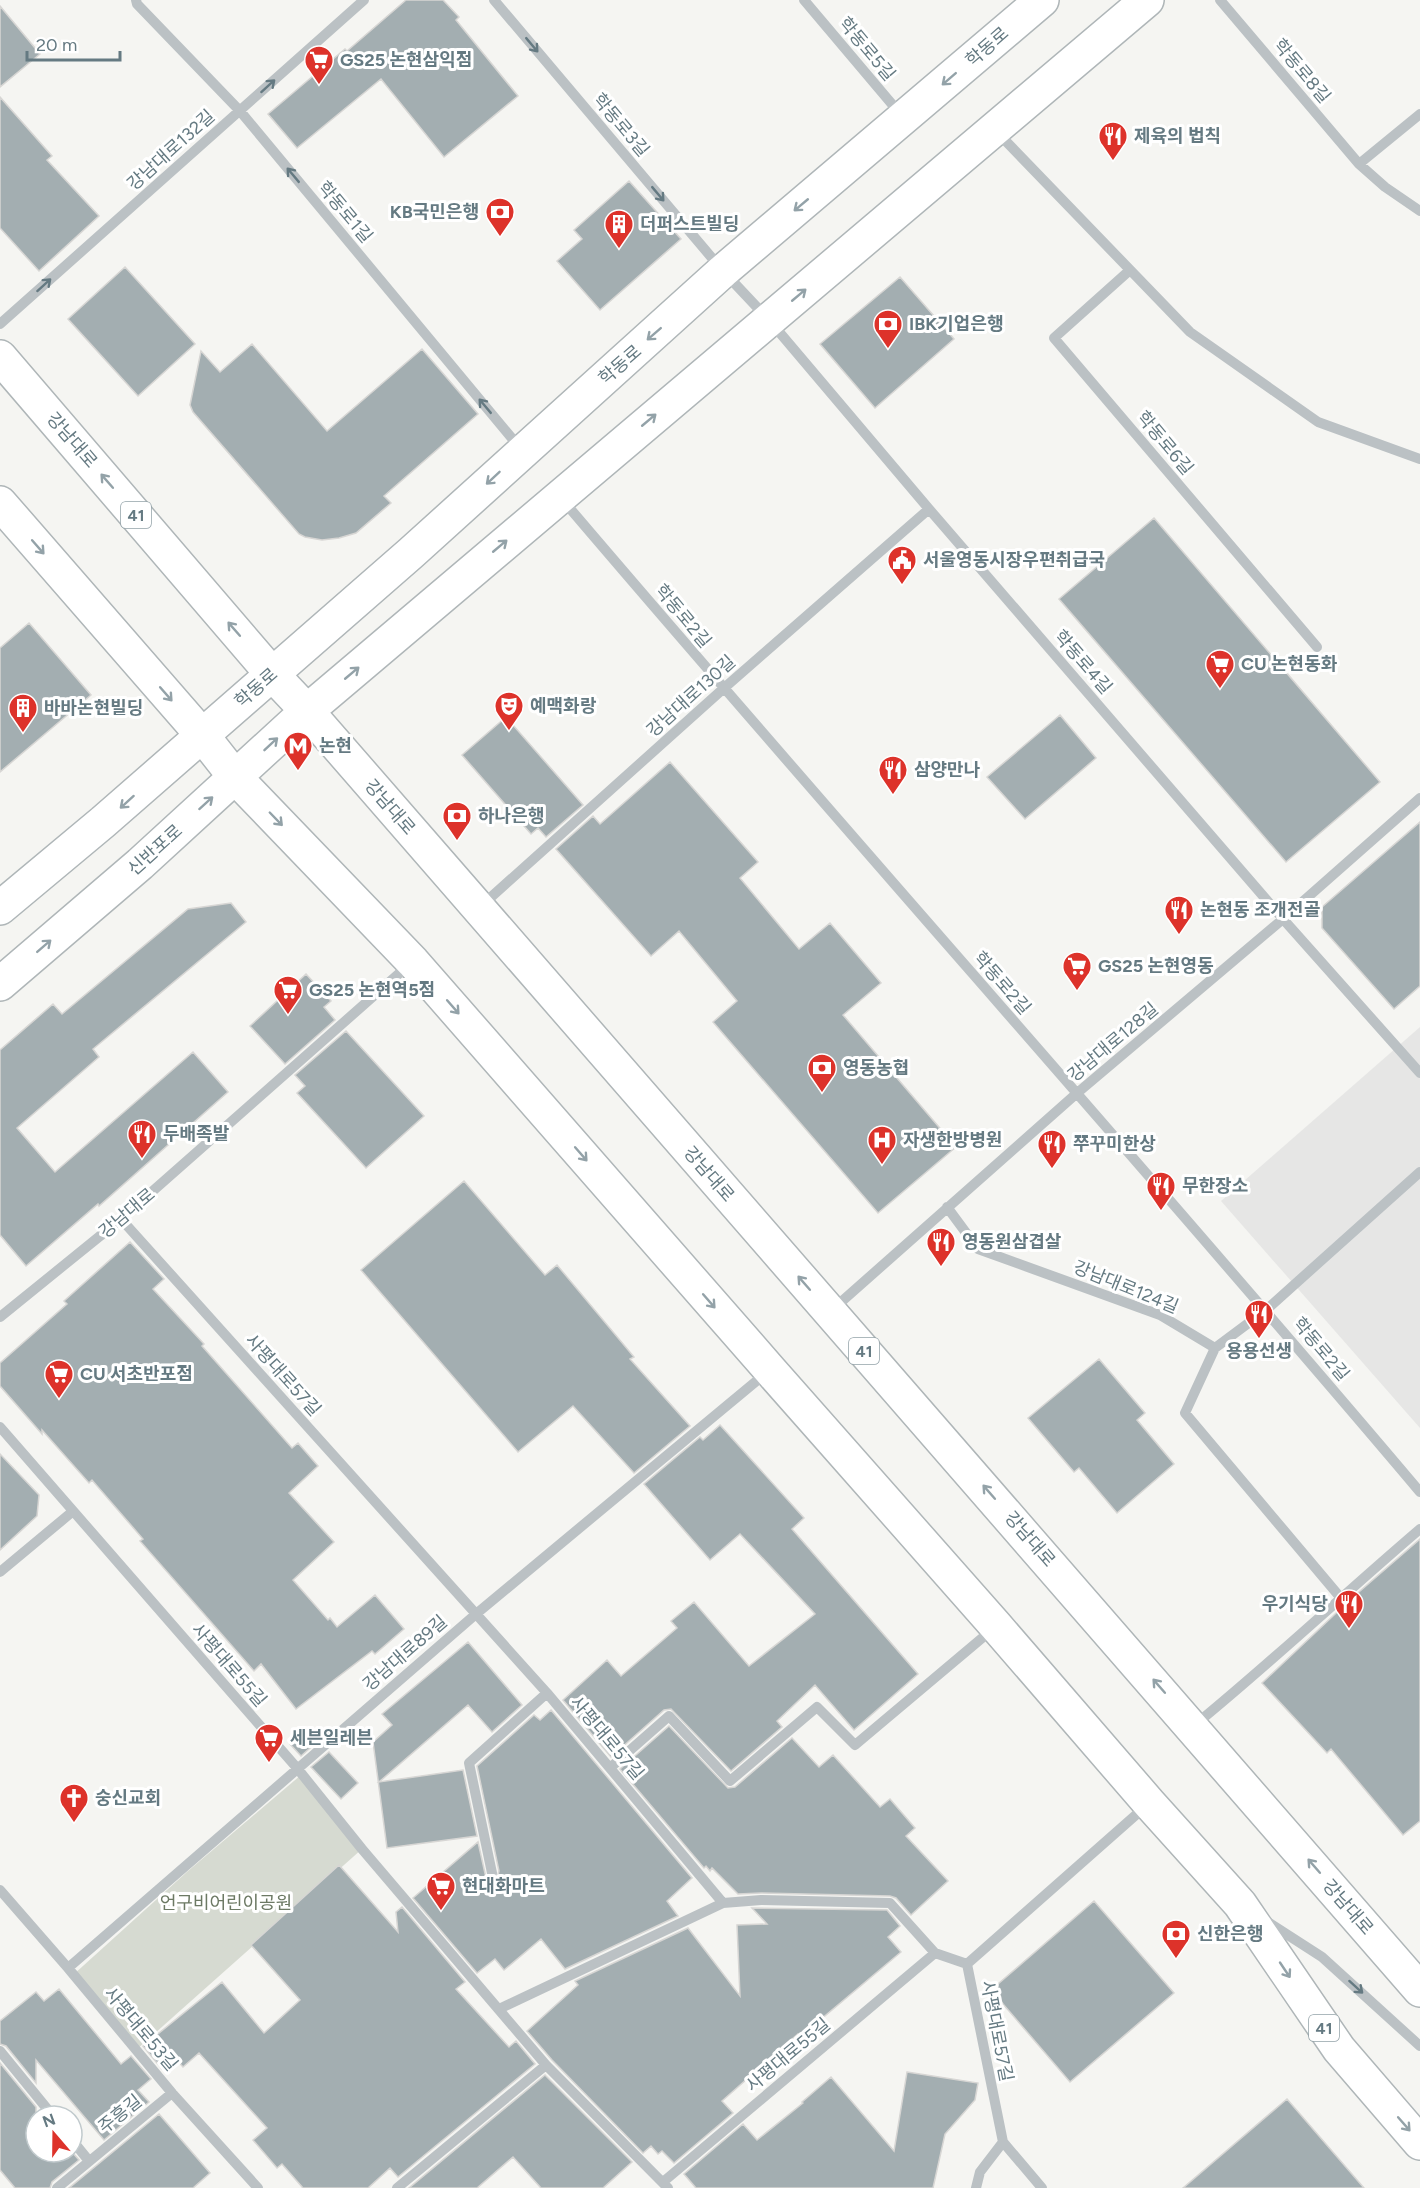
<svg xmlns="http://www.w3.org/2000/svg" width="1420" height="2188" font-family="Figtree,'Noto Sans KR',sans-serif">
  <style>
    .built { fill: #e6e6e5 }
    .green { fill: #d6dad1 }
    .building { fill: #a3aeb1; stroke: #d7d6d4; stroke-width: 1.5 }
    .lines { fill: none; stroke-linecap: round; stroke-linejoin: round }
    .major-casing { stroke: #afb6b8; stroke-width: 36 }
    .minor { stroke: #bbc1c4; stroke-width: 10 }
    .major { stroke: #fff; stroke-width: 33 }
    .oneway { stroke: #657a82 }
    .oneway2 { stroke: #93a2a8 }
    .labels { text-anchor: middle; dominant-baseline: central; stroke-width: 6; stroke-linejoin: round; paint-order: stroke }
    .shield { fill: #fff; stroke: #93a2a8; stroke-width: 1.5 }
    .shield-label { font-size: 16px; font-weight: bold; fill: #657a82 }
    .street-label { font-size: 18px; fill: #657a82; stroke: #fff }
    .poi-label { font-size: 18px; font-weight: bold; fill: #657a82; stroke: #fff; text-anchor: start }
    .park-label { font-size: 18px; fill: #6c7964; stroke: #fff }
  </style>
  <rect width="100%" height="100%" fill="#f5f5f2"/>
  <!-- built -->
  <path class="built" d="M 1420,1027 L 1420,1428 L 1221,1201 Z"/>
  <!-- green -->
  <path class="green" d="M 301,1775 L 362,1849 L 136,2050 L 73,1975 L 188,1871 Z"/>
  <!-- building -->
  <path class="building" d="M 406,0 L 443,0 L 459,17 L 456,20 L 518,96 L 444,157 L 381,79 L 297,148 L 268,114 L 345,49 L 347,51 Z
    M 0,6 L 40,54 L 0,87 Z
    M 0,97 L 52,156 L 47,160 L 99,216 L 39,271 L 0,228 Z
    M 629,181 L 681,239 L 600,310 L 557,261 L 582,239 L 574,230 Z
    M 125,267 L 195,344 L 138,396 L 68,319 Z
    M 900,277 L 954,339 L 875,408 L 820,344 Z
    M 252,344 L 327,431 L 422,349 L 478,414 L 384,496 L 391,503 L 356,533 L 339,538 L 322,540 L 305,537 L 299,534 L 193,412 L 190,405 L 201,351 L 220,372 Z
    M 1154,518 L 1380,782 L 1286,862 L 1059,599 Z
    M 29,623 L 91,695 L 0,772 L 0,648 Z
    M 1060,715 L 1096,758 L 1025,819 L 987,777 Z
    M 506,717 L 583,805 L 546,837 L 538,828 L 531,834 L 462,755 Z
    M 670,762 L 758,862 L 740,878 L 799,949 L 830,923 L 881,983 L 843,1015 L 956,1147 L 878,1213 L 713,1022 L 737,1001 L 679,931 L 651,956 L 556,849 L 593,816 L 600,824 Z
    M 1420,822 L 1420,986 L 1394,1009 L 1322,928 L 1322,907 Z
    M 231,903 L 246,922 L 93,1049 L 99,1057 L 17,1128 L 55,1172 L 193,1052 L 228,1092 L 99,1206 L 98,1204 L 26,1266 L 0,1235 L 0,1050 L 53,1004 L 62,1014 L 188,909 Z
    M 306,974 L 331,1001 L 324,1007 L 335,1020 L 285,1064 L 250,1026 Z
    M 346,1031 L 424,1116 L 366,1168 L 297,1093 L 305,1086 L 295,1075 Z
    M 464,1181 L 545,1275 L 557,1265 L 634,1357 L 630,1359 L 690,1426 L 634,1473 L 573,1406 L 518,1452 L 361,1270 Z
    M 130,1242 L 164,1279 L 153,1289 L 204,1344 L 202,1346 L 292,1448 L 298,1443 L 318,1466 L 289,1493 L 334,1542 L 293,1580 L 328,1620 L 330,1618 L 337,1627 L 375,1595 L 404,1629 L 375,1654 L 372,1651 L 296,1709 L 261,1664 L 254,1671 L 140,1541 L 143,1539 L 92,1480 L 89,1483 L 42,1430 L 42,1434 L 0,1386 L 0,1363 L 67,1304 L 64,1301 Z
    M 1099,1359 L 1145,1413 L 1137,1420 L 1174,1464 L 1117,1513 L 1079,1468 L 1074,1472 L 1028,1418 Z
    M 720,1425 L 804,1518 L 792,1529 L 918,1674 L 854,1730 L 815,1685 L 777,1721 L 782,1727 L 731,1771 L 671,1709 L 664,1710 L 611,1757 L 563,1700 L 607,1660 L 621,1676 L 677,1628 L 671,1621 L 694,1602 L 749,1666 L 815,1614 L 740,1534 L 710,1560 L 644,1484 L 700,1437 L 703,1440 Z
    M 0,1454 L 39,1495 L 37,1516 L 0,1550 Z
    M 1420,1539 L 1420,1821 L 1403,1835 L 1331,1749 L 1327,1753 L 1262,1683 L 1352,1598 Z
    M 468,1642 L 522,1705 L 492,1732 L 468,1705 L 379,1782 L 463,1770 L 477,1836 L 387,1848 L 373,1742 L 392,1725 L 382,1714 Z
    M 551,1710 L 692,1878 L 667,1901 L 678,1916 L 565,1969 L 541,1939 L 504,1970 L 495,1959 L 477,1973 L 413,1898 L 478,1842 L 486,1878 L 490,1880 L 497,1878 L 499,1871 L 477,1766 L 534,1715 L 540,1720 Z
    M 669,1726 L 728,1788 L 735,1787 L 792,1738 L 819,1767 L 833,1755 L 880,1807 L 890,1799 L 915,1828 L 906,1836 L 948,1881 L 911,1915 L 896,1898 L 890,1896 L 761,1893 L 738,1894 L 712,1868 L 710,1871 L 706,1866 L 704,1868 L 620,1769 Z
    M 307,1729 L 318,1741 L 301,1756 L 290,1744 Z
    M 329,1752 L 358,1783 L 341,1799 L 311,1767 Z
    M 339,1865 L 398,1932 L 396,1912 L 402,1907 L 465,1982 L 456,1989 L 509,2047 L 516,2041 L 535,2064 L 398,2177 L 390,2168 L 368,2188 L 303,2188 L 282,2164 L 277,2168 L 253,2140 L 267,2128 L 199,2053 L 183,2067 L 175,2058 L 162,2069 L 143,2046 L 222,1982 L 264,2033 L 300,2000 L 251,1945 Z
    M 1094,1901 L 1174,1993 L 1070,2082 L 991,1990 Z
    M 752,1908 L 887,1910 L 900,1926 L 888,1937 L 901,1952 L 801,2036 L 798,2034 L 722,2101 L 733,2113 L 674,2163 L 662,2151 L 658,2154 L 651,2146 L 643,2153 L 552,2060 L 527,2031 L 578,1985 L 575,1981 L 688,1928 L 740,1996 L 737,1925 L 767,1924 Z
    M 59,1989 L 121,2064 L 131,2056 L 151,2079 L 138,2090 L 149,2102 L 104,2140 L 36,2060 L 36,2083 L 6,2046 L 0,2044 L 0,2021 L 36,1992 L 44,2001 Z
    M 0,2063 L 36,2107 L 36,2152 L 72,2152 L 79,2160 L 52,2182 L 50,2188 L 15,2188 L 0,2170 Z
    M 907,2072 L 978,2083 L 975,2100 L 945,2134 L 933,2188 L 696,2188 L 684,2174 L 743,2124 L 757,2140 L 803,2103 L 802,2102 L 831,2077 L 894,2151 Z
    M 545,2075 L 632,2162 L 603,2188 L 541,2188 L 513,2157 L 477,2188 L 409,2188 Z
    M 1287,2099 L 1364,2188 L 1183,2188 Z
    M 159,2114 L 210,2173 L 193,2188 L 69,2188 Z"/>
  <g class="lines">
    <!-- major casing -->
    <g class="major-casing">
      <path id="major" d="M 0,357 L 272,674 L 307,711 C 676,1139 1052,1561 1420,1990
        M 0,503 L 202,735 L 235,777 L 413,962 L 770,1370 L 996,1626 L 1149,1803 L 1240,1904 L 1339,2049 L 1420,2143
        M 0,908 L 103,822 L 411,553 L 723,271 L 1042,0
        M 0,984 L 140,864 L 307,711 L 1147,0"/>
    </g>
    <!-- minor -->
    <path class="minor" d="M 136,0 L 137,4 L 240,111 L 520,448
      M 494,0 L 723,271 L 769,320 L 929,509 L 1283,919 L 1420,1073
      M 804,0 L 902,116
      M 1220,0 L 1359,164 L 1385,187 L 1420,211
      M 997,132 L 1190,332 L 1318,422 L 1420,459
      M 1359,164 L 1420,114
      M 1130,270 L 1054,338 L 1317,647
      M 0,324 L 364,0
      M 561,498 C 845,832 1137,1157 1420,1492
      M 480,907 L 723,689 L 929,509
      M 947,1207 L 978,1249 L 1160,1315 L 1215,1348 L 1185,1413 L 1340,1597
      M 121,1219 L 547,1693 L 723,1903
      M 832,1310 L 1076,1094 L 1283,919 L 1420,798
      M 0,1317 L 121,1219 L 411,963
      M 1215,1348 L 1266,1310 L 1420,1172
      M 0,1427 L 297,1768 L 362,1849 L 546,2065 L 668,2188
      M 0,1572 L 72,1512
      M 1196,1724 C 1273,1661 1345,1593 1420,1529
      M 611,1767 L 669,1716 L 730,1781 L 817,1707 L 855,1745 L 994,1628
      M 492,1873 L 469,1763 L 547,1693
      M 0,1890 L 68,1968 L 172,2093 L 258,2188
      M 1263,1919 L 1322,1957 L 1420,2046
      M 967,1964 L 1146,1806
      M 967,1964 L 1003,2142 L 1042,2188
      M 68,1968 L 476,1614 L 766,1373
      M 499,2009 L 723,1903 L 761,1900 L 890,1903 L 935,1953 L 967,1964
      M 0,2051 L 53,2116
      M 72,2140 L 89,2161
      M 663,2182 L 935,1953
      M 57,2188 L 172,2093
      M 397,2188 L 546,2065
      M 976,2188 L 980,2172 L 1003,2142"/>
    <!-- major -->
    <use href="#major" class="major"/>
  </g>
  <!-- one-way arrows -->
  <defs><path id="oneway-shaft" d="M-6 0H5M1.5-3L5.5 0L1.5 3" fill="none" stroke-width="1.6" stroke-linecap="round" stroke-linejoin="round" transform="scale(1.5)"/></defs>
  <g class="oneway">
    <use href="#oneway-shaft" transform="translate(532 45) rotate(50)"/>
    <use href="#oneway-shaft" transform="translate(268 86) rotate(-42)"/>
    <use href="#oneway-shaft" transform="translate(293 175) rotate(-130)"/>
    <use href="#oneway-shaft" transform="translate(658 194) rotate(50)"/>
    <use href="#oneway-shaft" transform="translate(44 285) rotate(-42)"/>
    <use href="#oneway-shaft" transform="translate(485 406) rotate(-130)"/>
    <use href="#oneway-shaft" transform="translate(1356 1987) rotate(42)"/>
  </g>
  <g class="oneway2">
    <use href="#oneway-shaft" transform="translate(949 79) rotate(139)"/>
    <use href="#oneway-shaft" transform="translate(801 205) rotate(140)"/>
    <use href="#oneway-shaft" transform="translate(799 295) rotate(-40)"/>
    <use href="#oneway-shaft" transform="translate(654 334) rotate(139)"/>
    <use href="#oneway-shaft" transform="translate(649 420) rotate(-40)"/>
    <use href="#oneway-shaft" transform="translate(493 478) rotate(137)"/>
    <use href="#oneway-shaft" transform="translate(107 481) rotate(-131)"/>
    <use href="#oneway-shaft" transform="translate(500 546) rotate(-40)"/>
    <use href="#oneway-shaft" transform="translate(38 547) rotate(49)"/>
    <use href="#oneway-shaft" transform="translate(234 629) rotate(-131)"/>
    <use href="#oneway-shaft" transform="translate(352 673) rotate(-40)"/>
    <use href="#oneway-shaft" transform="translate(166 694) rotate(49)"/>
    <use href="#oneway-shaft" transform="translate(271 744) rotate(-43)"/>
    <use href="#oneway-shaft" transform="translate(127 802) rotate(138)"/>
    <use href="#oneway-shaft" transform="translate(206 803) rotate(-42)"/>
    <use href="#oneway-shaft" transform="translate(276 819) rotate(46)"/>
    <use href="#oneway-shaft" transform="translate(44 946) rotate(-41)"/>
    <use href="#oneway-shaft" transform="translate(453 1007) rotate(49)"/>
    <use href="#oneway-shaft" transform="translate(581 1154) rotate(49)"/>
    <use href="#oneway-shaft" transform="translate(804 1283) rotate(-131)"/>
    <use href="#oneway-shaft" transform="translate(709 1301) rotate(49)"/>
    <use href="#oneway-shaft" transform="translate(989 1492) rotate(-131)"/>
    <use href="#oneway-shaft" transform="translate(1159 1686) rotate(-131)"/>
    <use href="#oneway-shaft" transform="translate(1314 1866) rotate(-131)"/>
    <use href="#oneway-shaft" transform="translate(1285 1970) rotate(56)"/>
    <use href="#oneway-shaft" transform="translate(1404 2124) rotate(49)"/>
  </g>
  <!-- icons -->
  <defs>
    <g id="supermarket-pin" transform="scale(1.5)"><path d="M0 17L-7.5 6A9.5 9.5 0 1 1 7.5 6Z" fill="#dd322a" stroke="#fff"/><path d="M-6-5.5h2.5l.6 2H6L4.5 2H-2.5L-4.4-4H-6ZM-1.5 3.2a1.3 1.3 0 1 0 .1 0ZM3 3.2a1.3 1.3 0 1 0 .1 0Z" fill="#fff"/></g>
    <g id="restaurant-pin" transform="scale(1.5)"><path d="M0 17L-7.5 6A9.5 9.5 0 1 1 7.5 6Z" fill="#dd322a" stroke="#fff"/><path d="M-5-6h1v4h1v-4h1v4h1v-4h1v5L-1.5 .5V6h-2V.5L-5-1ZM5-6V6H3V1.5H1.5Q1.5-4 5-6Z" fill="#fff"/></g>
    <g id="bank-pin" transform="scale(1.5)"><path d="M0 17L-7.5 6A9.5 9.5 0 1 1 7.5 6Z" fill="#dd322a" stroke="#fff"/><path d="M-6-4H6V4H-6ZM0-2.3a2.3 2.3 0 1 0 0 4.6a2.3 2.3 0 1 0 0-4.6Z" fill="#fff"/></g>
    <g id="building-pin" transform="scale(1.5)"><path d="M0 17L-7.5 6A9.5 9.5 0 1 1 7.5 6Z" fill="#dd322a" stroke="#fff"/><path d="M-4-6H4V6H1V3H-1V6H-4ZM-2.5-4.3h1.7v1.8h-1.7ZM.8-4.3h1.7v1.8H.8ZM-2.5-1h1.7V.8h-1.7ZM.8-1h1.7V.8H.8Z" fill="#fff"/></g>
    <g id="civic-pin" transform="scale(1.5)"><path d="M0 17L-7.5 6A9.5 9.5 0 1 1 7.5 6Z" fill="#dd322a" stroke="#fff"/><path d="M-.6-6.5H3V-4.5H.6V-3L4-1V1h2V6H-6V1h2V-1L-.6-3ZM-1.2 2.5V6h2.4V2.5Z" fill="#fff"/></g>
    <g id="theatre-pin" transform="scale(1.5)"><path d="M0 17L-7.5 6A9.5 9.5 0 1 1 7.5 6Z" fill="#dd322a" stroke="#fff"/><path d="M-5-5.5Q0-4 5-5.5V0Q5 5 0 6Q-5 5-5 0ZM-3.3-2.5H-1v1.5H-3.3ZM1-2.5H3.3v1.5H1ZM-2.8 1Q0 5.5 2.8 1Z" fill="#fff"/></g>
    <g id="metro-pin" transform="scale(1.5)"><path d="M0 17L-7.5 6A9.5 9.5 0 1 1 7.5 6Z" fill="#dd322a" stroke="#fff"/><path d="M-5.5 5V-5H-3L0 0L3-5H5.5V5H3V-.5L0 4L-3-.5V5Z" fill="#fff"/></g>
    <g id="hospital-pin" transform="scale(1.5)"><path d="M0 17L-7.5 6A9.5 9.5 0 1 1 7.5 6Z" fill="#dd322a" stroke="#fff"/><path d="M-5-5h3v3.5h4V-5h3V5h-3V1.5h-4V5h-3Z" fill="#fff"/></g>
    <g id="church-pin" transform="scale(1.5)"><path d="M0 17L-7.5 6A9.5 9.5 0 1 1 7.5 6Z" fill="#dd322a" stroke="#fff"/><path d="M-1.2-6h2.4v3.5h3.3v2.4h-3.3V6h-2.4V-.1h-3.3v-2.4h3.3Z" fill="#fff"/></g>
  </defs>
  <g fill-rule="evenodd">
    <use href="#supermarket-pin" x="319" y="60"/>
    <use href="#restaurant-pin" x="1113" y="136"/>
    <use href="#bank-pin" x="500" y="212"/>
    <use href="#building-pin" x="619" y="224"/>
    <use href="#bank-pin" x="888" y="324"/>
    <use href="#civic-pin" x="902" y="560"/>
    <use href="#supermarket-pin" x="1220" y="664"/>
    <use href="#theatre-pin" x="509" y="706"/>
    <use href="#building-pin" x="23" y="708"/>
    <use href="#metro-pin" x="298" y="746"/>
    <use href="#restaurant-pin" x="893" y="770"/>
    <use href="#bank-pin" x="457" y="816"/>
    <use href="#restaurant-pin" x="1179" y="910"/>
    <use href="#supermarket-pin" x="1077" y="966"/>
    <use href="#supermarket-pin" x="288" y="990"/>
    <use href="#bank-pin" x="822" y="1068"/>
    <use href="#restaurant-pin" x="142" y="1134"/>
    <use href="#hospital-pin" x="882" y="1140"/>
    <use href="#restaurant-pin" x="1052" y="1144"/>
    <use href="#restaurant-pin" x="1161" y="1186"/>
    <use href="#restaurant-pin" x="941" y="1242"/>
    <use href="#restaurant-pin" x="1259" y="1314"/>
    <use href="#supermarket-pin" x="59" y="1374"/>
    <use href="#restaurant-pin" x="1349" y="1604"/>
    <use href="#supermarket-pin" x="269" y="1738"/>
    <use href="#church-pin" x="74" y="1798"/>
    <use href="#supermarket-pin" x="441" y="1886"/>
    <use href="#bank-pin" x="1176" y="1934"/>
  </g>
  <g class="labels">
    <!-- shield labels -->
    <g class="shield">
      <rect x="121" y="502" width="30" height="26" rx="4.5"/>
      <rect x="849" y="1338" width="30" height="26" rx="4.5"/>
      <rect x="1309" y="2015" width="30" height="26" rx="4.5"/>
    </g>
    <g class="shield-label">
      <text x="136" y="515">41</text>
      <text x="864" y="1351">41</text>
      <text x="1324" y="2028">41</text>
    </g>
    <!-- street labels -->
    <g class="street-label">
      <text transform="translate(987 47) rotate(-41)">학동로</text>
      <text transform="translate(867 49) rotate(50)">학동로5길</text>
      <text transform="translate(1302 71) rotate(50)">학동로8길</text>
      <text transform="translate(621 125) rotate(50)">학동로3길</text>
      <text transform="translate(171 150) rotate(-42)">강남대로132길</text>
      <text transform="translate(345 212) rotate(50)">학동로1길</text>
      <text transform="translate(620 365) rotate(-41)">학동로</text>
      <text transform="translate(72 440) rotate(49)">강남대로</text>
      <text transform="translate(1165 443) rotate(50)">학동로6길</text>
      <text transform="translate(683 616) rotate(50)">학동로2길</text>
      <text transform="translate(1083 662) rotate(49)">학동로4길</text>
      <text transform="translate(256 688) rotate(-41)">학동로</text>
      <text transform="translate(691 696) rotate(-42)">강남대로130길</text>
      <text transform="translate(390 807) rotate(49)">강남대로</text>
      <text transform="translate(155 850) rotate(-42)">신반포로</text>
      <text transform="translate(1002 983) rotate(49)">학동로2길</text>
      <text transform="translate(1113 1042) rotate(-40)">강남대로128길</text>
      <text transform="translate(709 1174) rotate(49)">강남대로</text>
      <text transform="translate(127 1213) rotate(-40)">강남대로</text>
      <text transform="translate(1126 1287) rotate(22)">강남대로124길</text>
      <text transform="translate(1321 1349) rotate(50)">학동로2길</text>
      <text transform="translate(283 1375) rotate(48)">사평대로57길</text>
      <text transform="translate(1030 1539) rotate(49)">강남대로</text>
      <text transform="translate(405 1653) rotate(-41)">강남대로89길</text>
      <text transform="translate(229 1665) rotate(49)">사평대로55길</text>
      <text transform="translate(607 1738) rotate(50)">사평대로57길</text>
      <text transform="translate(1348 1907) rotate(49)">강남대로</text>
      <text transform="translate(141 2029) rotate(50)">사평대로53길</text>
      <text transform="translate(997 2031) rotate(79)">사평대로57길</text>
      <text transform="translate(788 2055) rotate(-40)">사평대로55길</text>
      <text transform="translate(120 2114) rotate(-39)">주흥길</text>
    </g>
    <!-- poi labels -->
    <g class="poi-label">
      <text x="340" y="60">GS25 논현삼익점</text>
      <text x="1134" y="136">제육의 법칙</text>
      <text x="479" y="212" text-anchor="end">KB국민은행</text>
      <text x="640" y="224">더퍼스트빌딩</text>
      <text x="909" y="324">IBK기업은행</text>
      <text x="923" y="560">서울영동시장우편취급국</text>
      <text x="1241" y="664">CU 논현동화</text>
      <text x="530" y="706">예맥화랑</text>
      <text x="44" y="708">바바논현빌딩</text>
      <text x="319" y="746">논현</text>
      <text x="914" y="770">삼양만나</text>
      <text x="478" y="816">하나은행</text>
      <text x="1200" y="910">논현동 조개전골</text>
      <text x="1098" y="966">GS25 논현영동</text>
      <text x="309" y="990">GS25 논현역5점</text>
      <text x="843" y="1068">영동농협</text>
      <text x="163" y="1134">두배족발</text>
      <text x="903" y="1140">자생한방병원</text>
      <text x="1073" y="1144">쭈꾸미한상</text>
      <text x="1182" y="1186">무한장소</text>
      <text x="962" y="1242">영동원삼겹살</text>
      <text x="1259" y="1351" text-anchor="middle">용용선생</text>
      <text x="80" y="1374">CU 서초반포점</text>
      <text x="1328" y="1604" text-anchor="end">우기식당</text>
      <text x="290" y="1738">세븐일레븐</text>
      <text x="95" y="1798">숭신교회</text>
      <text x="462" y="1886">현대화마트</text>
      <text x="1197" y="1934">신한은행</text>
    </g>
    <!-- park labels -->
    <g class="park-label">
      <text x="226" y="1903">언구비어린이공원</text>
    </g>
  </g>
  <!-- north arrow -->
  <g transform="translate(54 2134) rotate(340)"><circle r="28" fill="#ffffff" stroke="#c1cacd" stroke-width="1.5"/>
  <path d="M0-4.5L10 22L0 15L-10 22Z" fill="#dd322a"/>
  <text y="-9" font-size="16" font-weight="bold" text-anchor="middle" fill="#657a82">N</text>
  </g>
  <!-- scale -->
  <path d="M27 51v9h93v-9" fill="none" stroke="#657a82" stroke-width="3"/>
  <text x="36" y="51" font-size="18" fill="#657a82" stroke="#ffffff" stroke-width="4.5" paint-order="stroke">20 m</text>
</svg>
